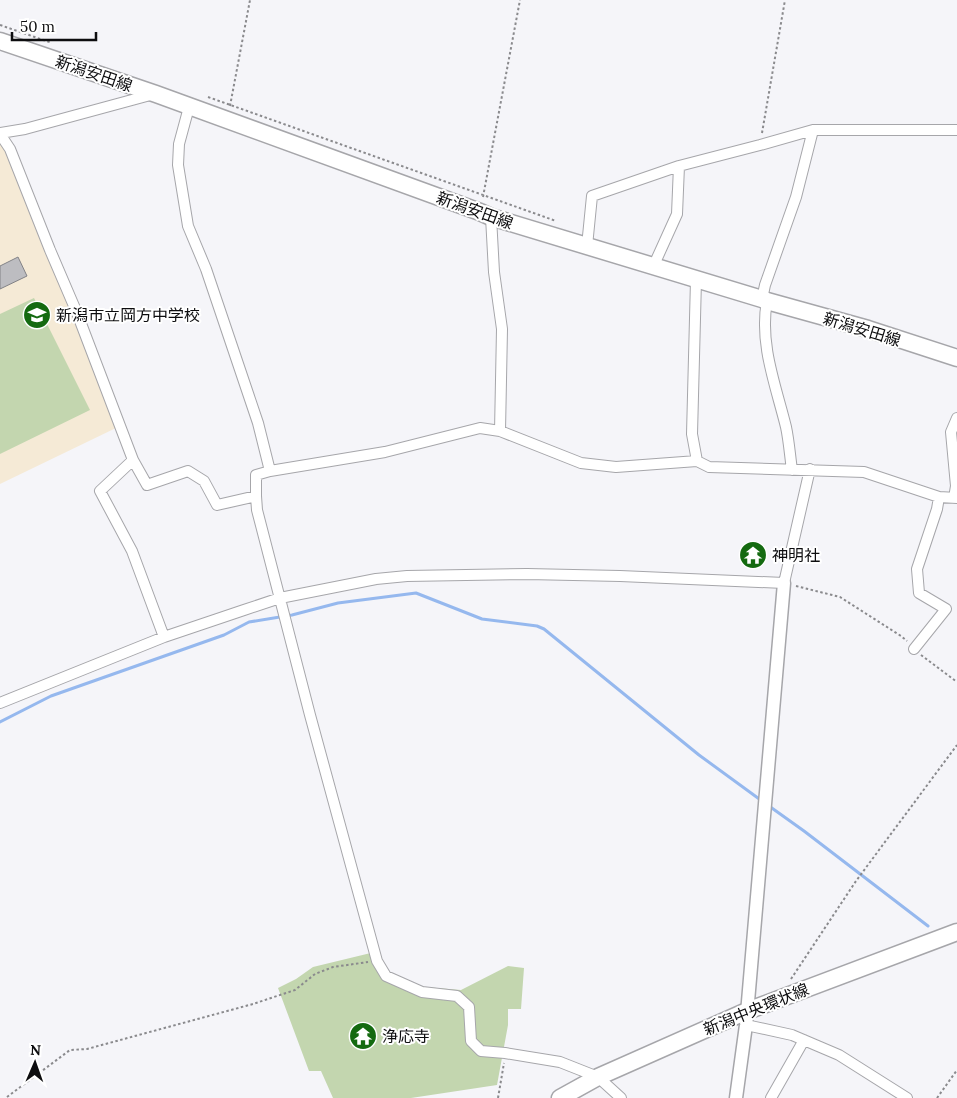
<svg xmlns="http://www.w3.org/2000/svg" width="957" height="1098" font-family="Lora,'Noto Sans JP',serif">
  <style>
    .education { fill: #f5ead6 }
    .green { fill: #c3d6af }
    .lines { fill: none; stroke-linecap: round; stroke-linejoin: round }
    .stream { stroke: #95b8ee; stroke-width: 3 }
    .building { fill: #bdbdc1; stroke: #828286 }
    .minor-casing { stroke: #a6a6aa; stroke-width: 12 }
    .tertiary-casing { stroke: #a6a6aa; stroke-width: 15 }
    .primary-casing { stroke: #a6a6aa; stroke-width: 19 }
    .path { stroke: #8a8a8d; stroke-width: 2; stroke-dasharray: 2.5 2.5; stroke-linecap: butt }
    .minor { stroke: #fff; stroke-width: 10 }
    .tertiary { stroke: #fff; stroke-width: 12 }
    .primary { stroke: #fff; stroke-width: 16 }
    .labels { text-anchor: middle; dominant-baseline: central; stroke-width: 4; stroke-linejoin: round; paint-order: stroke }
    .street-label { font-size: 16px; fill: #0d0d0f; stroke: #fff }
    .poi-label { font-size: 16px; fill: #0d0d0f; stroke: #fff; text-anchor: start }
  </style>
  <rect width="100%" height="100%" fill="#f5f5f9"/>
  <!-- education -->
  <path class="education" d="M 0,144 L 5,149 L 48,255 L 52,268 L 96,362 L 118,427 L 0,484 Z"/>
  <!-- green -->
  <path class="green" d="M 34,298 L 90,410 L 0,454 L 0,314 Z
    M 379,951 L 382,965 L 400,985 L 461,990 L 508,966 L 524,968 L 521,1009 L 508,1009 L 508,1025 L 497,1085 L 411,1098 L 333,1098 L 321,1071 L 309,1071 L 278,988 L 296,979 L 313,967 Z"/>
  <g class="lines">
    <!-- stream -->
    <path class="stream" d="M 0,722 L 51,696 L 224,635 L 249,622 L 292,615 L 338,603 L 416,593 L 482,619 L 537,626 L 544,629 L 699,755 L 762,801
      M 769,806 L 804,831 L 928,926"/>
  </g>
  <!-- building -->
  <path class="building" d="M 18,257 L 27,276 L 0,289 L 0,266 Z"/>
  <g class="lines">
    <!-- minor casing -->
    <g class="minor-casing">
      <path id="minor" d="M 189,107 L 179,144 L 178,165 L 188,226 L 206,269 L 258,423 L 270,471
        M 0,133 L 25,129 L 154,94
        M 0,134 L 10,149 L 50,250 L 77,313 L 133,460 L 100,491 L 132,551 L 164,637
        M 491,217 L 494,272 L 502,329 L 500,431
        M 587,246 L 592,196 L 679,166 L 760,145 L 813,130 L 957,130
        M 653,267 L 677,214 L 679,166
        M 696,280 L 692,434 L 697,461
        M 762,299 L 765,285 L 796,197 L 813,130
        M 767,301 C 759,344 776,386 786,427 C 789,441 790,456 792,470
        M 133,460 L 147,485 L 188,471 L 204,481 L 217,505 L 256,496
        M 954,498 L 956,486 L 951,432 L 957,418
        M 914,649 L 946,609 L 919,593 L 917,569 L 937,509 L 939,497
        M 0,703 L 164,637 L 244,610 L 280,598 L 376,579 L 407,576 L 527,574 L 620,576 L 784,583 L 810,469
        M 746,1025 L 792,1035 L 839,1055 L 907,1098
        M 621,1098 L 598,1077 L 560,1062 L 505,1053 L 481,1051 L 471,1041 L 469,1007 L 457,996 L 422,992 L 386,976 L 377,961 L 310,715 L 257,510 L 256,496 L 256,475 L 270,471 L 385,452 L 480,428 L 500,431 L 581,463 L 616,467 L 697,461 L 709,467 L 864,472 L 939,497 L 957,498
        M 771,1098 L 804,1040"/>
    </g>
    <!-- tertiary casing -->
    <g class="tertiary-casing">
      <path id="tertiary" d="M 736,1098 L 746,1025 L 784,583"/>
    </g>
    <!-- primary casing -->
    <g class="primary-casing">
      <path id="primary" d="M 0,41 L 156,94 L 480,212 L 491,217 L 762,299 L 767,301 L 868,329 L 957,358
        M 560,1098 L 598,1077 L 747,1011 L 957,932"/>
    </g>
    <!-- path -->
    <path class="path" d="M 0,25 L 52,43
      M 208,97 L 556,221
      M 230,106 L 250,0
      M 762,133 L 785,0
      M 483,197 L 520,0
      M 796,586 L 840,597 L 901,636 L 907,641
      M 921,655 L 957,682
      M 791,979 L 856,881 L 957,745
      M 7,1097 L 70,1050 L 87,1049 L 253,1004 L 295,990 L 315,974 L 333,967 L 368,962
      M 498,1098 L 504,1063
      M 937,1098 L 957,1070"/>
    <!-- minor -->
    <use href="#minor" class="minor"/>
    <!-- tertiary -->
    <use href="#tertiary" class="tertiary"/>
    <!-- primary -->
    <use href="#primary" class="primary"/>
  </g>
  <!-- icons -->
  <defs>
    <g id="school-disc" transform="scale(1.4375)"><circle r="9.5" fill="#146a10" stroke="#fff"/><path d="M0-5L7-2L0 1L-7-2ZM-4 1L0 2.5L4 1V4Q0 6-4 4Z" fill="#fff"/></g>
    <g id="temple-disc" transform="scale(1.4375)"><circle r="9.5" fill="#146a10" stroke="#fff"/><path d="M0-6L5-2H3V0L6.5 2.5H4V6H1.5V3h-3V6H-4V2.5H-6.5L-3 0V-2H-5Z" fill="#fff"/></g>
  </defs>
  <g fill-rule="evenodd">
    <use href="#school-disc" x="37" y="315"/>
    <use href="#temple-disc" x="753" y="555"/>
    <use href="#temple-disc" x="363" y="1036"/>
  </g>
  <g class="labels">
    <!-- street labels -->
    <g class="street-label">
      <text transform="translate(94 73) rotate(19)">新潟安田線</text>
      <text transform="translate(475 210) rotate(20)">新潟安田線</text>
      <text transform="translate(862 329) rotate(17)">新潟安田線</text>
      <text transform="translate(756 1009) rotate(-22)">新潟中央環状線</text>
    </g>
    <!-- poi labels -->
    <g class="poi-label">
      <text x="56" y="315">新潟市立岡方中学校</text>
      <text x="772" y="555">神明社</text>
      <text x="382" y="1036">浄応寺</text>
    </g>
  </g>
  <!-- north arrow -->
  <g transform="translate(35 1063) rotate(2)" stroke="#ffffff" stroke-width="4" paint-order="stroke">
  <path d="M0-4L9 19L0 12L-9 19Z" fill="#0d0d0f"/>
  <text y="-8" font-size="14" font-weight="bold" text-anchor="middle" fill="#0d0d0f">N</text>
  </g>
  <!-- scale -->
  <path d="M12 32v8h84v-8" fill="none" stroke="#0d0d0f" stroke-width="2.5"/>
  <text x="20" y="32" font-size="15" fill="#0d0d0f" stroke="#ffffff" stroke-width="4" paint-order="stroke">50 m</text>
</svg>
